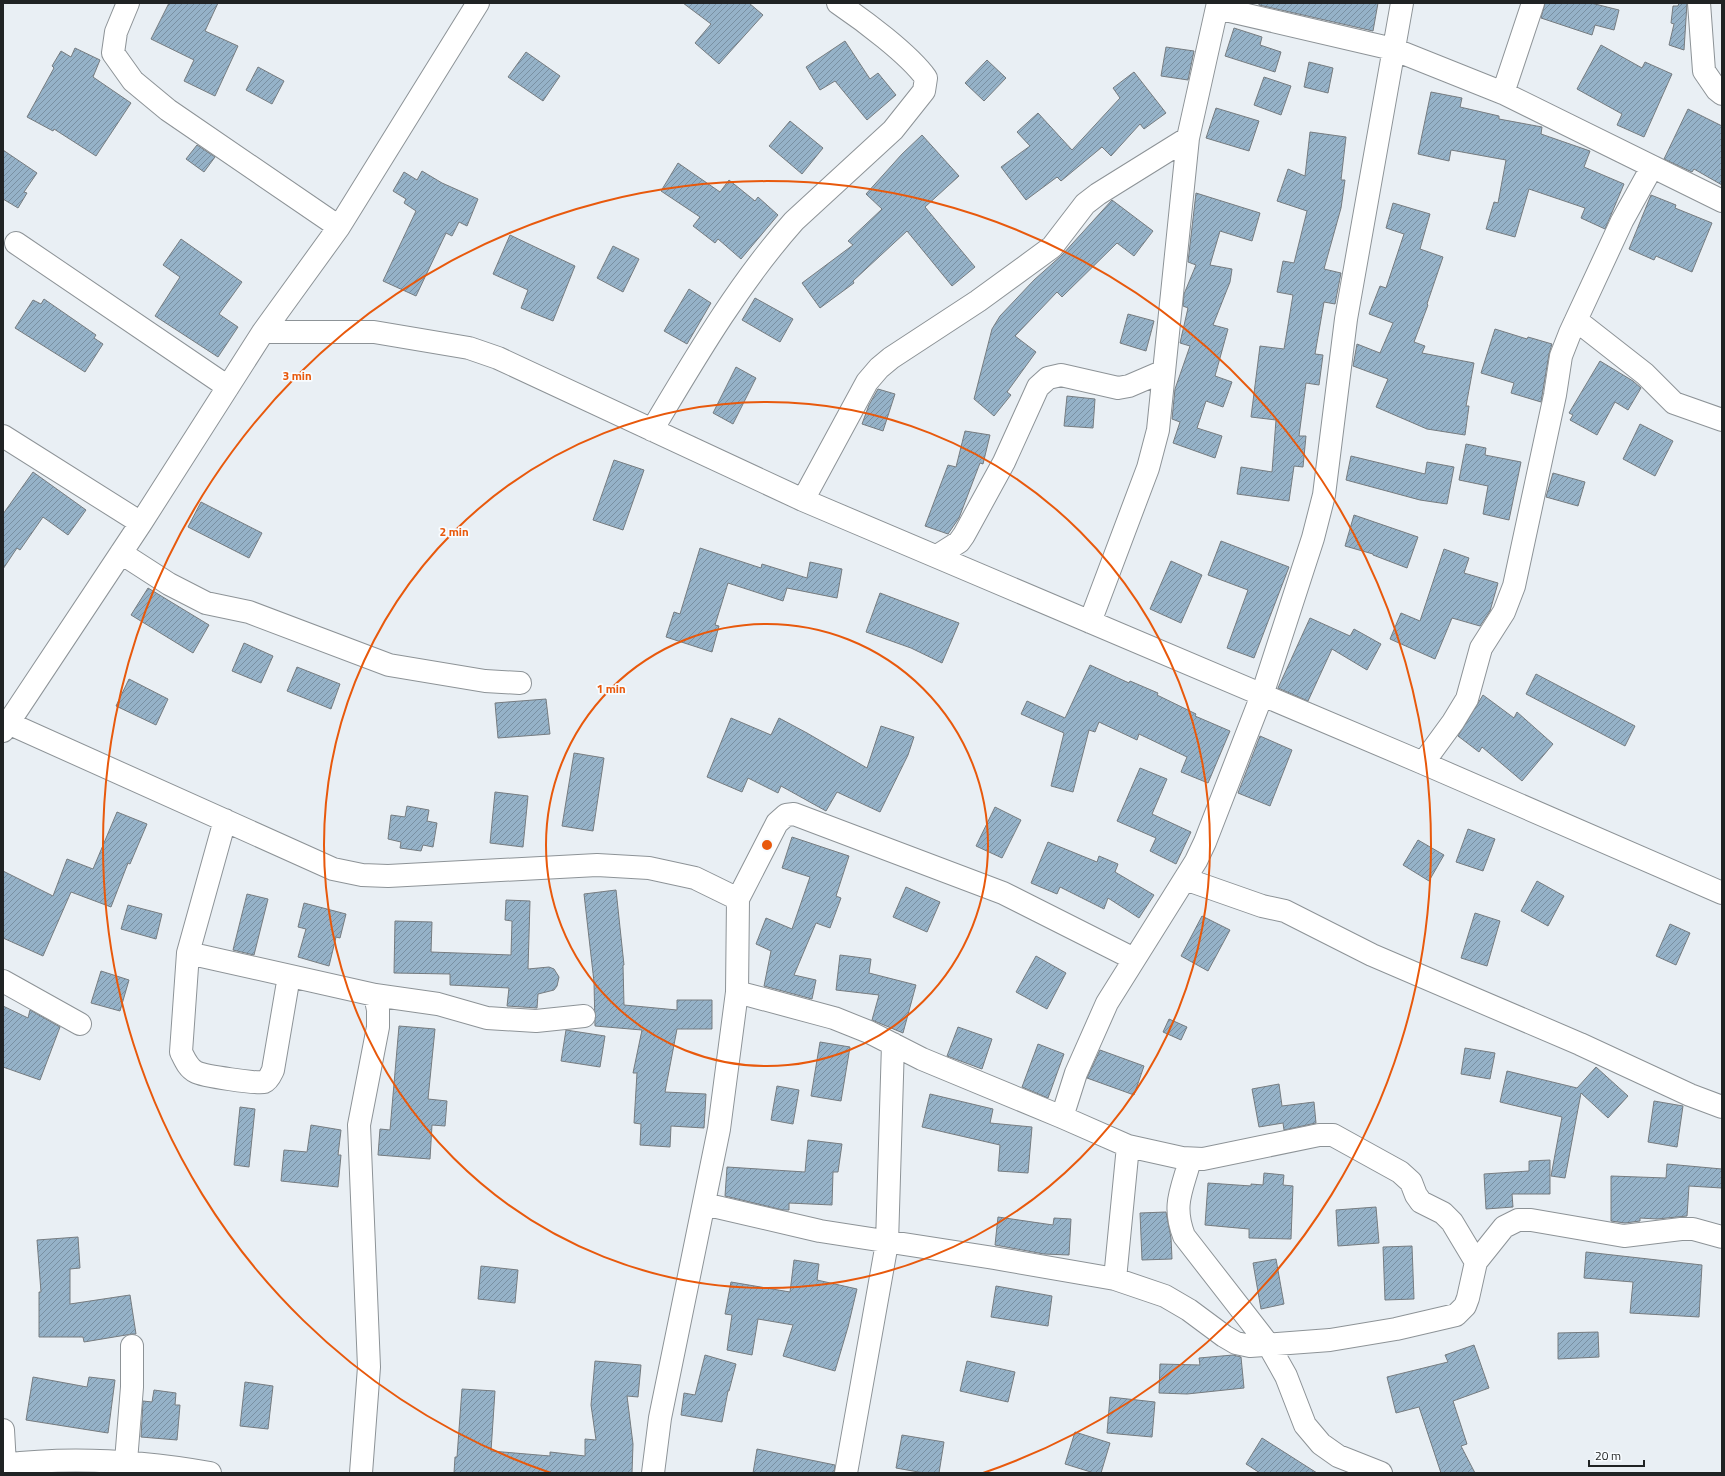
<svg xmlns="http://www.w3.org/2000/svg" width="1725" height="1476" font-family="'Titillium Web',sans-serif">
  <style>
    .building { fill: url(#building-hatch); stroke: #767c80 }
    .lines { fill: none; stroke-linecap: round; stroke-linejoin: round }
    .minor-casing { stroke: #8d9397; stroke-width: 24 }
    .minor { stroke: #fff; stroke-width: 22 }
    .ring { fill: none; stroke: #e8590c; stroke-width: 2 }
    .centre { fill: #e8590c; stroke: #f8fcff; stroke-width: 2 }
    .ring-label { font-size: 12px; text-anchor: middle; font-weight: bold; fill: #e8590c; stroke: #f8fcff; stroke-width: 3.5; stroke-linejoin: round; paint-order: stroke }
  </style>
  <defs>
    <pattern id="building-hatch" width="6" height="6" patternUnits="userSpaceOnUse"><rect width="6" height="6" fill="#95b2c8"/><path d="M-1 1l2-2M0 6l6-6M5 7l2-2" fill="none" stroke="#7990a2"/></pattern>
  </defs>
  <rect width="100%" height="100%" fill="#e9eff4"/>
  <!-- building -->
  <path class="building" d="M 169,3 L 218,3 L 205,31 L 238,46 L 215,96 L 184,81 L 194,60 L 151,39 Z
    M 683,3 L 749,3 L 763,15 L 719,64 L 695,43 L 711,24 Z
    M 1259,3 L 1378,3 L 1373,31 L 1259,5 Z
    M 1545,3 L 1591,3 L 1619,10 L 1614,30 L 1595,25 L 1592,35 L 1541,18 Z
    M 1679,3 L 1687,3 L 1684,50 L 1669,45 L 1674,24 L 1671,23 L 1673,6 L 1678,6 Z
    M 1234,28 L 1262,37 L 1260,45 L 1281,52 L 1275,72 L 1225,56 Z
    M 845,41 L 870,79 L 878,73 L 896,95 L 867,120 L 835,81 L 820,90 L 806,67 Z
    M 1601,45 L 1642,68 L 1645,62 L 1672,74 L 1644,137 L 1617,125 L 1622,114 L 1577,89 Z
    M 1166,47 L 1194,51 L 1188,80 L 1161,76 Z
    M 75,48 L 100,60 L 93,77 L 131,103 L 96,156 L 54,129 L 53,131 L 27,117 L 54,68 L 52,66 L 61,51 L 71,57 Z
    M 526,52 L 560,76 L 543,101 L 508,77 Z
    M 987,60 L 1006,78 L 984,101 L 965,83 Z
    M 1309,62 L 1333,68 L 1328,93 L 1304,87 Z
    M 258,67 L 284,81 L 272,104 L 246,90 Z
    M 1134,72 L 1166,113 L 1144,129 L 1140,124 L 1111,156 L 1102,147 L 1061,181 L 1057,177 L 1026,200 L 1001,167 L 1030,146 L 1017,132 L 1038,113 L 1072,150 L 1120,98 L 1113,88 Z
    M 1264,77 L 1291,86 L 1281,115 L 1254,105 Z
    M 1431,92 L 1462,98 L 1460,107 L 1499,116 L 1499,119 L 1542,127 L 1541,134 L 1590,151 L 1584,167 L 1624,184 L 1605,229 L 1581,218 L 1585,208 L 1529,189 L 1515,237 L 1486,229 L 1494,202 L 1498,203 L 1506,160 L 1451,150 L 1449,161 L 1418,154 Z
    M 1216,108 L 1259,121 L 1249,151 L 1206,138 Z
    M 1688,109 L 1722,126 L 1722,185 L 1694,169 L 1692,172 L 1664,159 Z
    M 790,121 L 823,148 L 802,174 L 769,146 Z
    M 1310,132 L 1346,137 L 1341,180 L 1345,180 L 1341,208 L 1324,269 L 1341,273 L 1335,304 L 1324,302 L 1315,354 L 1323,355 L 1319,385 L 1306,383 L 1299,436 L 1306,436 L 1303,467 L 1294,466 L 1289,501 L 1237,494 L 1241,467 L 1272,472 L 1276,420 L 1251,417 L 1260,346 L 1284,349 L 1293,295 L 1277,292 L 1283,261 L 1294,263 L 1307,211 L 1277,201 L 1288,169 L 1305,176 Z
    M 922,135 L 959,176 L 925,207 L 975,267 L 952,286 L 907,231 L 853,281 L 854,283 L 820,308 L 802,283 L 853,245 L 848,241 L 882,209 L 866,194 L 902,154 Z
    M 197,145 L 215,157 L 204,172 L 186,159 Z
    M 3,150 L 37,173 L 24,192 L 27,193 L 18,208 L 3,199 Z
    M 678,163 L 720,192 L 729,180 L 755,201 L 758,197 L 778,215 L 741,259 L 718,239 L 715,243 L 693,226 L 700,217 L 661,191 Z
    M 422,171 L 442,183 L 478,199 L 467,226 L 459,222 L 452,236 L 446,233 L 416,296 L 383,281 L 416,211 L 404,203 L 406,199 L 393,191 L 404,172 L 417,180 Z
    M 1196,193 L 1260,213 L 1252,241 L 1220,231 L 1210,265 L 1232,269 L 1230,282 L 1213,325 L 1228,329 L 1215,376 L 1232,382 L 1223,407 L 1206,401 L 1197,428 L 1222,436 L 1215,458 L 1173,443 L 1180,422 L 1172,419 L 1175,389 L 1190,346 L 1180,343 L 1188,308 L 1183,306 L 1184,294 L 1196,265 L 1188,262 Z
    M 1651,195 L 1676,205 L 1675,208 L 1712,223 L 1692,272 L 1656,256 L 1654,260 L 1629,249 Z
    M 1112,200 L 1153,231 L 1134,256 L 1117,243 L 1062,297 L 1057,292 L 1015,336 L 1036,352 L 1007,392 L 1011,395 L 994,416 L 974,399 L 992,329 L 1000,316 L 1034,280 L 1062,255 Z
    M 1393,203 L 1430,214 L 1420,249 L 1443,257 L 1427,304 L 1428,305 L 1414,342 L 1425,346 L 1422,353 L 1474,363 L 1466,406 L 1469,406 L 1465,435 L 1427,429 L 1376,407 L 1388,379 L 1353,366 L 1357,344 L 1380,353 L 1393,323 L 1369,314 L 1380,286 L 1386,288 L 1404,234 L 1386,228 Z
    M 510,235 L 575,266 L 553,321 L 521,308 L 528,290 L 493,274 Z
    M 181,239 L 242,282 L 219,314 L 238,327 L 218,357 L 155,316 L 180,277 L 163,265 Z
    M 613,246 L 639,259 L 623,292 L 597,278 Z
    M 689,289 L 711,303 L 687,344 L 664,331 Z
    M 755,298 L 793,319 L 780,342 L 742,320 Z
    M 44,299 L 96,335 L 94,338 L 103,344 L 85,372 L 15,328 L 33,300 L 41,304 Z
    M 1128,314 L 1154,321 L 1146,351 L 1120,343 Z
    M 1495,329 L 1527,339 L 1528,337 L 1552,344 L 1549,354 L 1541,402 L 1511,393 L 1514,383 L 1481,373 Z
    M 1600,361 L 1633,381 L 1641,388 L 1628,410 L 1615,402 L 1597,435 L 1570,420 L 1573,415 L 1569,413 Z
    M 736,367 L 756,378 L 733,424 L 713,413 Z
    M 878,389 L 895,394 L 883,431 L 862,424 L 869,405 Z
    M 1067,396 L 1095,399 L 1093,428 L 1064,426 Z
    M 1640,424 L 1673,441 L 1655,476 L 1623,459 Z
    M 965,431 L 990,435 L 983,464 L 980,463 L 959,518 L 948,534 L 925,526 L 948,465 L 956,467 Z
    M 1466,444 L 1486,448 L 1485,455 L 1521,462 L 1509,520 L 1483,514 L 1488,486 L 1459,480 Z
    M 1351,456 L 1425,474 L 1427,462 L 1454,467 L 1447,504 L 1420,500 L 1346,480 Z
    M 614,460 L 644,470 L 623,530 L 593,520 Z
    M 33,472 L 86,510 L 68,535 L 43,517 L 20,550 L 17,548 L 3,569 L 3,514 Z
    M 1553,473 L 1585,482 L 1578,506 L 1546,497 Z
    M 201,502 L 262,533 L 249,558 L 188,527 Z
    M 1354,515 L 1418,537 L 1407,568 L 1373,555 L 1373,554 L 1345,546 Z
    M 1221,541 L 1289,567 L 1254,658 L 1227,648 L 1248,590 L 1208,575 Z
    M 700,548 L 761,568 L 762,564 L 807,578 L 810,562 L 842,569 L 837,598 L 787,588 L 783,601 L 728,583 L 715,625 L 719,626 L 712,652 L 666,637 L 674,612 L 680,614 Z
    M 1444,549 L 1469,558 L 1464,573 L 1498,583 L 1490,611 L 1480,626 L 1452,618 L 1435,659 L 1390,639 L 1401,613 L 1420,621 Z
    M 1171,561 L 1202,575 L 1181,623 L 1150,609 Z
    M 148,588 L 209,625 L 193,653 L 131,615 Z
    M 880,593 L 959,623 L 942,663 L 911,648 L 866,632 Z
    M 1310,618 L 1350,636 L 1354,629 L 1381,644 L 1367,670 L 1332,649 L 1308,701 L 1278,688 Z
    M 244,643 L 273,656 L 261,683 L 232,671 Z
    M 1090,665 L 1129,683 L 1130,681 L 1158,693 L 1157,695 L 1196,714 L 1195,716 L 1230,731 L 1208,783 L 1181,772 L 1187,757 L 1139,734 L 1137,740 L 1099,722 L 1095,732 L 1089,730 L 1073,792 L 1051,786 L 1064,733 L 1021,714 L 1027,701 L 1065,718 Z
    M 297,667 L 340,684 L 331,709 L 287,691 Z
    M 1536,674 L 1635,726 L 1625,746 L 1526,694 Z
    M 129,679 L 168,699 L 156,725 L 116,706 Z
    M 1483,695 L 1514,718 L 1517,712 L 1553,744 L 1522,781 L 1482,747 L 1479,752 L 1458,736 Z
    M 546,699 L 550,734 L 498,738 L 495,703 Z
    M 731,718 L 771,735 L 779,718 L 807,733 L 867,768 L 881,726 L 914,737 L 908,755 L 880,812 L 837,792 L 826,811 L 781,786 L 778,793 L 748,778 L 742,792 L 707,777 Z
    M 1260,736 L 1292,750 L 1270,806 L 1238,793 Z
    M 574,753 L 604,758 L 593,831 L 562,826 Z
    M 1140,768 L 1167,779 L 1152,814 L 1191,832 L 1176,864 L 1150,851 L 1156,838 L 1117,821 Z
    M 495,792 L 528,796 L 523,847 L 490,843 Z
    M 407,806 L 429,810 L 427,821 L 437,823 L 433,847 L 423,845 L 421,851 L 400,848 L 401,842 L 388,839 L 391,815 L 405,817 Z
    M 995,807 L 1021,820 L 1002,858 L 976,846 Z
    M 117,812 L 147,824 L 130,864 L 128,863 L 111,907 L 71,892 L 43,956 L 3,938 L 3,871 L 53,896 L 67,859 L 93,869 Z
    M 1468,829 L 1495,839 L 1483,871 L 1456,862 Z
    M 792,837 L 849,856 L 836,896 L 841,898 L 830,928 L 816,923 L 794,975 L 816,980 L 812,999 L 764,986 L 771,951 L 756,944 L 766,918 L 792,929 L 810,877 L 782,868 Z
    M 1418,840 L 1444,855 L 1429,881 L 1403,865 Z
    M 1048,842 L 1097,862 L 1099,856 L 1118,864 L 1115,872 L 1154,895 L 1139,918 L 1108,898 L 1104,909 L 1060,887 L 1057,894 L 1031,883 Z
    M 1537,881 L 1564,896 L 1548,926 L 1521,911 Z
    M 906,887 L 940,902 L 927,932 L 893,917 Z
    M 616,890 L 624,965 L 623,965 L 624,1005 L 677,1010 L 677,1000 L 712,1000 L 712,1029 L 677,1029 L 665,1092 L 706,1094 L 704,1128 L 671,1126 L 670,1147 L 640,1145 L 641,1124 L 634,1123 L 637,1073 L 633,1073 L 642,1030 L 595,1026 L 594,982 L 584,894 Z
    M 247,894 L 268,899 L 254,955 L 233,950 Z
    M 506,900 L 530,901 L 528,969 L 549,967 L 554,969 L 559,977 L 557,986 L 554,990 L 538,994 L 537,1008 L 507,1006 L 509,988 L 450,985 L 450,974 L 394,973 L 395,921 L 432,922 L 431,952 L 511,955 L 512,921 L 505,920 Z
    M 304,903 L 346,914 L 340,938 L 336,937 L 329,966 L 298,957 L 306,929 L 298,927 Z
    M 128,905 L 162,914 L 156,939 L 121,929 Z
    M 1475,913 L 1500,921 L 1487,966 L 1461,958 Z
    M 1202,916 L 1230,930 L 1208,971 L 1181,956 Z
    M 1670,924 L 1690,933 L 1676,965 L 1656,956 Z
    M 840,955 L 871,959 L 869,973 L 916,985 L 903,1033 L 872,1020 L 879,995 L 836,990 Z
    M 1036,956 L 1066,973 L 1047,1009 L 1016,992 Z
    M 101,971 L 129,980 L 120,1011 L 91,1003 Z
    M 3,1006 L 28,1018 L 30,1010 L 60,1027 L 40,1080 L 3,1067 Z
    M 1169,1019 L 1187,1027 L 1181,1040 L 1163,1032 Z
    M 399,1026 L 435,1029 L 428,1099 L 447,1101 L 445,1126 L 432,1125 L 430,1159 L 378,1155 L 380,1129 L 390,1130 Z
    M 958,1027 L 992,1039 L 982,1069 L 947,1056 Z
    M 566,1030 L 605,1036 L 600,1067 L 561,1061 Z
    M 820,1042 L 850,1047 L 841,1101 L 811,1096 Z
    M 1038,1044 L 1064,1054 L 1048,1098 L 1022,1087 Z
    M 1465,1048 L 1495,1053 L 1490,1079 L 1461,1074 Z
    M 1100,1050 L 1144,1066 L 1134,1095 L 1087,1078 Z
    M 1596,1067 L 1628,1096 L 1608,1118 L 1581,1093 L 1565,1178 L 1551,1176 L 1562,1117 L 1500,1102 L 1507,1071 L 1577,1088 Z
    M 1279,1084 L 1282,1106 L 1314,1102 L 1316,1123 L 1284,1130 L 1283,1123 L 1259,1127 L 1252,1089 Z
    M 777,1086 L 799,1090 L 793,1124 L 771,1120 Z
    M 930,1094 L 993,1109 L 990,1123 L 1032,1127 L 1028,1173 L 998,1171 L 1000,1145 L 922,1127 Z
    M 1654,1101 L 1683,1106 L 1677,1147 L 1648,1142 Z
    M 240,1107 L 255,1109 L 249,1167 L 234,1165 Z
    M 311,1125 L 341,1130 L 338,1155 L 341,1155 L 338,1187 L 281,1181 L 284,1150 L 307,1152 Z
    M 808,1140 L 842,1144 L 838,1172 L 833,1172 L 832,1205 L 789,1203 L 789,1210 L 783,1210 L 725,1196 L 727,1167 L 805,1172 Z
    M 1550,1160 L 1550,1194 L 1512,1194 L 1513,1207 L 1486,1209 L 1484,1174 L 1529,1171 L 1529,1161 Z
    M 1667,1164 L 1722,1169 L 1722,1188 L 1689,1186 L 1687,1216 L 1657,1219 L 1640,1218 L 1640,1221 L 1625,1223 L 1611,1221 L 1611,1176 L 1666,1178 Z
    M 1264,1173 L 1284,1175 L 1283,1185 L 1293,1186 L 1291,1239 L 1249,1238 L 1249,1229 L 1205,1225 L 1208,1183 L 1251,1186 L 1251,1184 L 1263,1185 Z
    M 1376,1207 L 1379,1243 L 1338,1246 L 1336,1210 Z
    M 1166,1212 L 1171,1238 L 1172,1259 L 1142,1260 L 1140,1213 Z
    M 998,1217 L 1053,1225 L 1054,1218 L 1071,1219 L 1069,1255 L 1044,1254 L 995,1245 Z
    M 78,1237 L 80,1268 L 70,1269 L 70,1304 L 130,1295 L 136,1334 L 132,1334 L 84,1342 L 83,1337 L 39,1337 L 39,1292 L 41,1292 L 37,1240 Z
    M 1412,1246 L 1414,1299 L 1385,1300 L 1383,1247 Z
    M 1586,1252 L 1702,1265 L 1699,1317 L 1630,1313 L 1633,1282 L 1584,1278 Z
    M 1276,1259 L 1284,1304 L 1261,1309 L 1253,1263 Z
    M 794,1260 L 819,1264 L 817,1280 L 857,1289 L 848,1327 L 835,1371 L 783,1356 L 793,1325 L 758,1319 L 752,1355 L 727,1350 L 732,1315 L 725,1314 L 731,1282 L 790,1292 Z
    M 481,1266 L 518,1270 L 515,1303 L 478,1299 Z
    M 996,1286 L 1052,1296 L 1048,1326 L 991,1317 Z
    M 1598,1332 L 1599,1357 L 1558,1359 L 1558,1333 Z
    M 1474,1345 L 1489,1388 L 1453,1401 L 1467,1444 L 1461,1446 L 1475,1473 L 1441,1473 L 1419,1407 L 1396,1413 L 1387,1377 L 1448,1362 L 1445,1355 Z
    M 705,1355 L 736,1364 L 729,1391 L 728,1391 L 722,1422 L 681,1415 L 684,1393 L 695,1395 Z
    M 1233,1355 L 1241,1357 L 1244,1388 L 1187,1394 L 1159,1393 L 1160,1364 L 1200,1365 L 1199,1358 Z
    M 595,1361 L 641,1365 L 638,1397 L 627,1396 L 633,1444 L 632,1473 L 454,1473 L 455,1457 L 457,1457 L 462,1389 L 495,1391 L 491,1451 L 550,1456 L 550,1452 L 585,1456 L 585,1439 L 596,1440 L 591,1405 Z
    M 967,1361 L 1015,1372 L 1008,1402 L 960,1391 Z
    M 33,1377 L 87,1387 L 89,1377 L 115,1380 L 108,1433 L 26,1420 Z
    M 245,1382 L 273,1386 L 268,1429 L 240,1426 Z
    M 154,1390 L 176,1393 L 175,1405 L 180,1405 L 177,1440 L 141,1437 L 143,1401 L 152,1402 Z
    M 1110,1397 L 1155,1402 L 1152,1437 L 1107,1433 Z
    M 1075,1432 L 1110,1443 L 1101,1473 L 1094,1473 L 1065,1464 Z
    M 902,1435 L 944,1442 L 939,1473 L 924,1473 L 896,1468 Z
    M 1262,1438 L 1317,1473 L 1260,1473 L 1246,1464 Z
    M 757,1449 L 835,1465 L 834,1473 L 753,1473 Z"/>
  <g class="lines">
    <!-- minor casing -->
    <g class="minor-casing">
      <path id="minor" d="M 128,3 L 116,32 L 113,53 L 133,81 L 168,110 L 339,227
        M 1699,3 L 1704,71 L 1717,90 L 1722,94
        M 1217,8 L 1393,49 L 1503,93 L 1722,201
        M 1503,93 L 1533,3
        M 16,243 L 228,387
        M 1576,320 L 1645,374 L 1674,403 L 1722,420
        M 263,332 L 374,332 L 469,348 L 498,358 L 803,500 L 1423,763 L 1722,893
        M 652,430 C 695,358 738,284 794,221 L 893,130 L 924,91 L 926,78 C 909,54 863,20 838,3
        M 3,436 L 141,523
        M 803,500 L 867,382 L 879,368 L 891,358 L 978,301 L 1052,247 L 1085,204 L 1098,194 L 1188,138
        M 121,553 L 169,584 L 206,603 L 249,612 L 389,665 L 485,681 L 520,683
        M 937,556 L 959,542 L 964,535 L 1004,462 L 1038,387 L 1048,378 L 1061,375 L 1118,388 L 1129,386 L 1164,371
        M 1090,622 L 1148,468 L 1158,430 L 1188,138 L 1218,3
        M 8,723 L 333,869 L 362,875 L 388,876 L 597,865 L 649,868 L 695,878 L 738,899
        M 3,731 L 141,523 L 263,332 L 339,227 L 478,3
        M 1423,763 L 1453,722 L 1467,699 L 1481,648 L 1504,612 L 1514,586 L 1555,395 L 1561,356 L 1570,333 L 1622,221 L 1652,167
        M 225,820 L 188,953 L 181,1052 C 185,1060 188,1068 196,1072 C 203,1076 258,1084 264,1082 C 269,1080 271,1074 273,1070 L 289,976
        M 1185,879 L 1262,906 L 1285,911 L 1372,955 L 1580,1044 L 1690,1095 L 1722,1107
        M 188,953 L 375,995 L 438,1004 L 487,1018 L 536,1021 L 584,1016
        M 3,981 L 80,1024
        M 737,992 L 834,1018 L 869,1032 L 922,1059 L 1062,1117 L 1128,1146 L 1182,1158 L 1203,1159 L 1319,1135 L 1333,1135 L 1400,1172 L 1411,1182 L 1416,1195 L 1421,1202 L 1443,1213 L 1452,1222 L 1476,1262
        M 1062,1117 L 1076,1073 L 1107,1003 L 1196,861 L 1205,842 L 1262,695 L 1313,538 L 1324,495 L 1346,319 L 1402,3
        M 1190,1160 C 1182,1190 1172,1205 1184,1236 L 1268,1344 L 1286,1376 L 1305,1425 L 1321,1444 L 1338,1456 L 1381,1473
        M 704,1204 L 820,1231 L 994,1258 L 1115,1279 L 1165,1296 L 1189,1310 L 1224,1336 L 1236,1343 L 1250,1346 L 1330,1340 L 1396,1329 L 1456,1315 L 1465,1306 L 1468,1298 L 1476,1262 L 1504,1227 L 1518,1220 L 1531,1220 L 1624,1236 L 1681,1229 L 1693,1229 L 1722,1237
        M 1115,1279 L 1128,1146
        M 3,1430 L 5,1465
        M 126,1461 L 132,1387 L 132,1346
        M 3,1465 C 72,1456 142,1461 210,1473
        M 361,1473 L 369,1367 L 359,1125 L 378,1027 L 378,1010 L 375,995
        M 653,1473 L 660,1418 L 719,1129 L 737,992 L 738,899 L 777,823 L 786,815 L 794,814 L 1003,893 L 1134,959
        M 846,1473 L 887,1243 L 893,1044"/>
    </g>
    <!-- minor -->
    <use href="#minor" class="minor"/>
  </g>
  <!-- distance rings -->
  <g class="ring">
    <circle cx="767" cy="845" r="221"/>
    <circle cx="767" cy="845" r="443"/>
    <path d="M551 1473A664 664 0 1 1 983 1473"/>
  </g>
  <circle cx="767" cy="845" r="6" class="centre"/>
  <g class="ring-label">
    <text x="297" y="380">3 min</text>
    <text x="454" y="536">2 min</text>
    <text x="611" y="693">1 min</text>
  </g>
  <!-- border -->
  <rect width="1725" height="1476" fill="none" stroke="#202324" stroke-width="8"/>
  <!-- scale -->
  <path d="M1589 1460v6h55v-6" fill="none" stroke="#202324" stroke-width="2"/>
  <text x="1595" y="1460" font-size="12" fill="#202324" stroke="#f8fcff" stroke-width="3" paint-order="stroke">20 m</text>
</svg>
